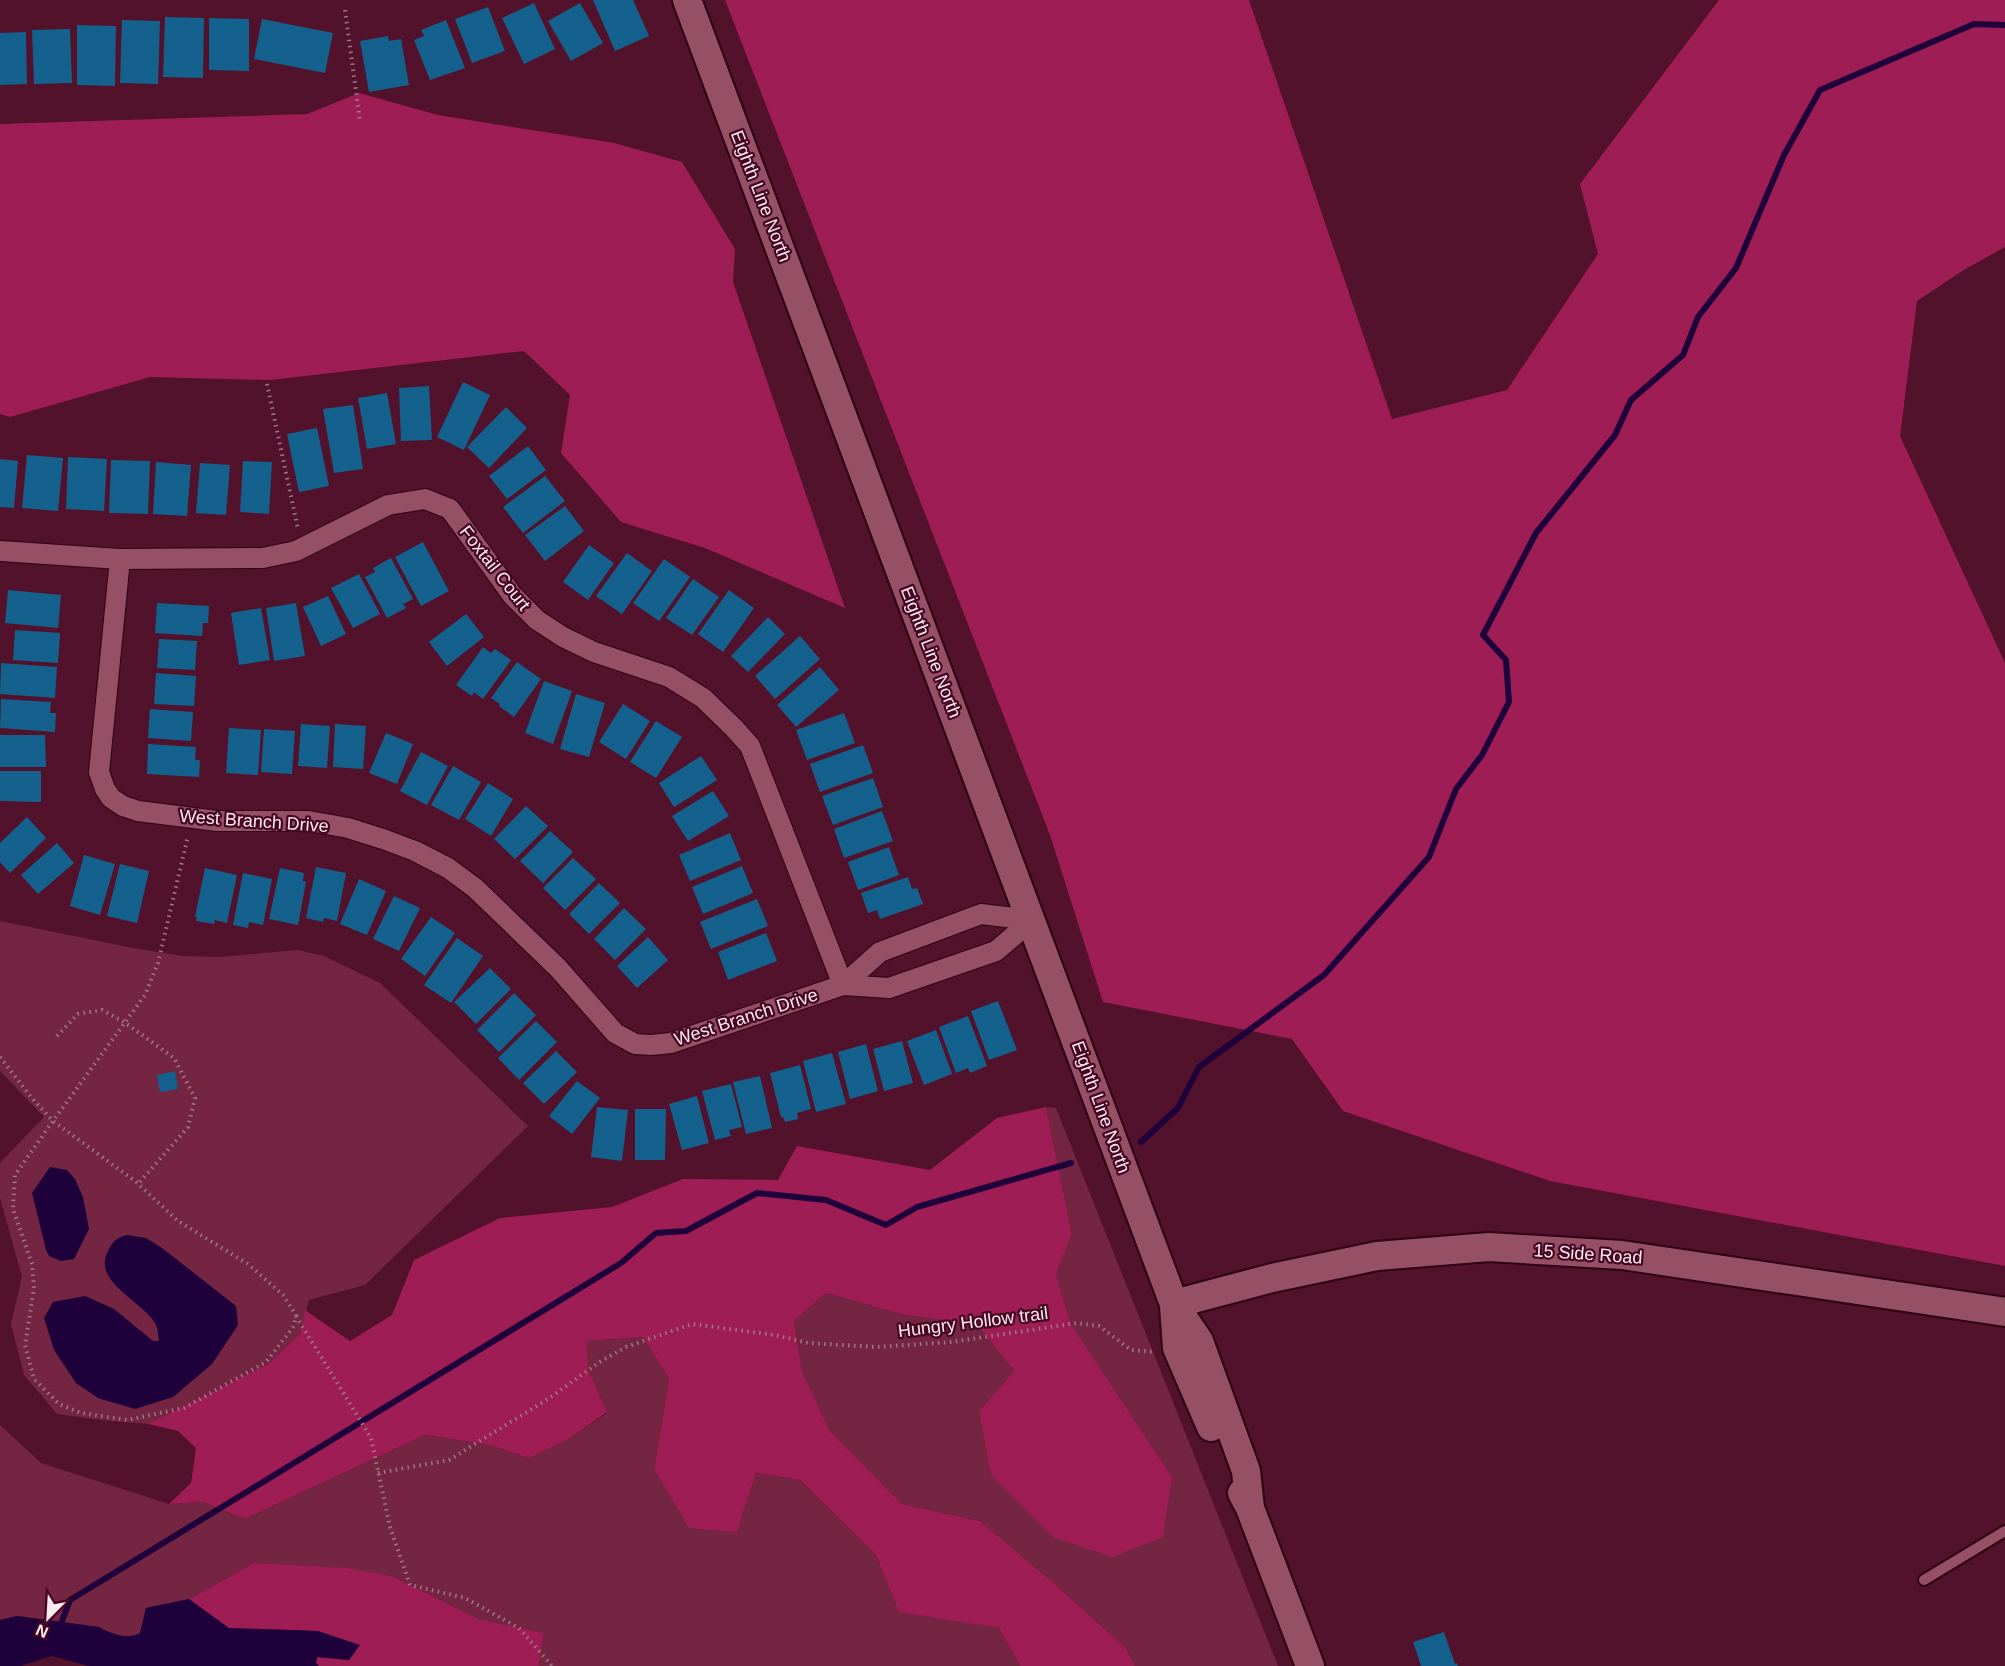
<svg xmlns="http://www.w3.org/2000/svg" width="2005" height="1666" font-family="Arial,sans-serif">
  <style>
    .green { fill: #732542 }
    .forest { fill: #9e1d54 }
    .water { fill: #1e013a }
    .lines { fill: none; stroke-linecap: round; stroke-linejoin: round }
    .stream { stroke: #1e013a; stroke-width: 6 }
    .building { fill: #15618d }
    .lane-casing { stroke: #2f0214; stroke-width: 14 }
    .street-casing { stroke: #2f0214; stroke-width: 22 }
    .secondary-casing { stroke: #2f0214; stroke-width: 32 }
    .path { stroke: #a17786; stroke-width: 4; stroke-dasharray: 1.5 4.5; stroke-linecap: butt }
    .lane { stroke: #955066; stroke-width: 10 }
    .street { stroke: #955066; stroke-width: 20 }
    .secondary { stroke: #955066; stroke-width: 28 }
    .labels { text-anchor: middle; dominant-baseline: central; stroke-width: 4.5; stroke-linejoin: round; paint-order: stroke }
    .street-label { font-size: 18px; fill: #fcebef; stroke: #460621 }
  </style>
  <rect width="100%" height="100%" fill="#52122b"/>
  <!-- green -->
  <path class="green" d="M 0,921 L 133,948 L 183,956 L 220,957 L 297,950 L 324,956 L 380,983 L 528,1126 L 365,1285 L 309,1300 L 300,1334 L 268,1364 L 148,1424 L 101,1420 L 57,1414 L 24,1375 L 11,1324 L 22,1277 L 0,1198 L 0,1163 L 44,1117 L 0,1071 Z
    M 1046,1107 L 1056,1108 L 1278,1666 L 1135,1666 L 1126,1648 L 1055,1584 L 980,1521 L 902,1504 L 830,1431 L 802,1371 L 794,1321 L 826,1293 L 904,1315 L 977,1324 L 1014,1371 L 979,1411 L 1172,1477 L 1071,1324 L 1056,1274 L 1072,1234 Z
    M 643,1337 L 669,1379 L 654,1469 L 737,1532 L 756,1473 L 800,1480 L 876,1555 L 899,1611 L 999,1628 L 1020,1666 L 539,1666 L 544,1633 L 479,1619 L 392,1576 L 254,1563 L 189,1599 L 146,1608 L 140,1633 C 128,1640 110,1634 99,1627 L 17,1616 L 0,1620 L 0,1425 L 41,1463 L 169,1504 L 203,1502 L 245,1519 L 425,1435 L 489,1445 L 529,1458 L 569,1439 L 607,1413 L 588,1369 L 587,1341 Z"/>
  <!-- forest -->
  <path class="forest" d="M 725,0 L 1249,0 L 1392,419 L 1507,390 L 1598,254 L 1580,184 L 1719,0 L 2005,0 L 2005,247 L 1962,271 L 1917,301 L 1900,436 L 2005,663 L 2005,1266 L 1550,1181 L 1343,1111 L 1292,1039 L 1103,1002 L 1050,835 Z
    M 359,93 L 438,115 L 614,143 L 682,162 L 735,249 L 733,282 L 845,608 L 705,548 L 621,522 L 561,453 L 570,395 L 524,351 L 270,380 L 150,377 L 10,417 L 0,414 L 0,124 L 307,114 Z
    M 1046,1107 L 1072,1234 L 1056,1274 L 1071,1324 L 1172,1477 L 1163,1537 L 1113,1557 L 1053,1537 L 991,1475 L 979,1411 L 1014,1371 L 977,1324 L 904,1315 L 826,1293 L 794,1321 L 802,1371 L 830,1431 L 902,1504 L 980,1521 L 1055,1584 L 1126,1648 L 1135,1666 L 1020,1666 L 999,1628 L 899,1612 L 876,1555 L 800,1480 L 756,1473 L 737,1532 L 689,1528 L 654,1469 L 669,1379 L 643,1337 L 587,1341 L 588,1369 L 607,1412 L 569,1439 L 529,1458 L 489,1445 L 425,1435 L 245,1519 L 203,1502 L 169,1504 L 191,1483 L 196,1448 L 178,1431 L 148,1424 L 268,1364 L 300,1334 L 305,1310 L 350,1341 L 392,1315 L 414,1260 L 500,1218 L 612,1207 L 683,1179 L 778,1180 L 797,1146 L 930,1170 L 997,1118 Z
    M 254,1563 L 346,1568 L 392,1576 L 479,1619 L 544,1633 L 539,1666 L 319,1666 L 316,1663 L 317,1657 L 349,1660 L 318,1631 L 228,1628 L 189,1599 Z"/>
  <!-- water -->
  <path class="water" d="M 50,1167 L 67,1170 L 75,1179 L 83,1197 L 89,1229 L 74,1259 L 61,1261 L 49,1256 L 46,1250 L 32,1193 Z
    M 127,1235 L 146,1238 L 162,1248 L 236,1306 L 238,1325 L 212,1364 L 173,1397 L 135,1409 L 98,1398 L 76,1383 L 54,1350 L 44,1318 L 53,1302 L 85,1296 L 114,1309 L 153,1341 L 159,1341 C 158,1336 158,1328 155,1323 C 141,1300 90,1281 109,1249 C 114,1240 117,1238 127,1235 Z
    M 189,1599 L 229,1628 L 318,1631 L 360,1645 L 349,1660 L 317,1657 L 316,1663 L 319,1666 L 89,1666 L 52,1656 L 20,1666 L 0,1666 L 0,1620 L 17,1616 L 99,1627 C 110,1634 129,1640 140,1633 L 146,1608 Z"/>
  <g class="lines">
    <!-- stream -->
    <path class="stream" d="M 1141,1142 L 1178,1108 L 1199,1067 L 1324,975 L 1429,857 L 1456,789 L 1482,755 L 1509,702 L 1506,660 L 1483,635 L 1536,533 L 1615,435 L 1631,400 L 1683,355 L 1698,317 L 1736,268 L 1784,155 L 1820,90 L 1974,24 L 2005,25
      M 59,1629 L 70,1600 L 621,1263 L 656,1233 L 686,1231 L 757,1193 L 826,1200 L 886,1225 L 917,1207 L 1071,1163"/>
  </g>
  <!-- building -->
  <path class="building" d="M 593,0 L 633,0 L 649,36 L 615,51 Z
    M 534,3 L 555,49 L 524,64 L 502,18 Z
    M 580,3 L 603,43 L 571,61 L 548,21 Z
    M 488,7 L 505,51 L 472,63 L 455,19 Z
    M 165,17 L 204,18 L 203,78 L 163,77 Z
    M 209,18 L 249,19 L 249,71 L 209,70 Z
    M 262,19 L 333,33 L 325,73 L 254,59 Z
    M 122,20 L 160,21 L 158,84 L 120,83 Z
    M 446,20 L 465,68 L 430,80 L 414,40 L 424,36 L 421,30 Z
    M 77,25 L 116,26 L 115,86 L 77,85 Z
    M 70,29 L 72,83 L 34,84 L 32,30 Z
    M 26,32 L 27,84 L 0,85 L 0,33 Z
    M 388,36 L 389,41 L 401,39 L 409,85 L 369,92 L 360,41 Z
    M 463,382 L 490,395 L 464,450 L 437,437 Z
    M 429,386 L 432,440 L 401,441 L 399,388 Z
    M 387,393 L 396,444 L 367,449 L 358,398 Z
    M 353,405 L 363,469 L 334,473 L 323,409 Z
    M 506,407 L 527,428 L 489,468 L 467,447 Z
    M 317,428 L 329,486 L 299,492 L 287,434 Z
    M 528,446 L 546,470 L 507,499 L 489,476 Z
    M 27,455 L 63,458 L 58,511 L 22,508 Z
    M 68,457 L 107,459 L 104,511 L 66,509 Z
    M 0,459 L 18,461 L 14,508 L 0,507 Z
    M 111,460 L 150,461 L 148,514 L 109,513 Z
    M 243,461 L 272,462 L 269,514 L 240,512 Z
    M 156,462 L 191,465 L 187,516 L 153,514 Z
    M 200,463 L 230,465 L 226,515 L 196,513 Z
    M 545,476 L 565,501 L 523,533 L 503,507 Z
    M 565,506 L 584,531 L 545,561 L 525,535 Z
    M 423,542 L 449,591 L 421,606 L 395,557 Z
    M 589,545 L 614,563 L 588,600 L 563,582 Z
    M 627,553 L 652,571 L 622,614 L 596,596 Z
    M 391,558 L 413,599 L 403,604 L 406,608 L 387,618 L 365,577 L 375,572 L 373,568 Z
    M 664,559 L 690,577 L 659,621 L 633,603 Z
    M 359,574 L 380,614 L 353,628 L 331,588 Z
    M 693,579 L 719,597 L 692,635 L 666,618 Z
    M 8,590 L 61,595 L 58,628 L 5,623 Z
    M 729,590 L 754,608 L 723,652 L 698,634 Z
    M 328,596 L 346,634 L 321,646 L 303,607 Z
    M 157,603 L 209,606 L 208,623 L 203,623 L 202,636 L 155,633 Z
    M 296,603 L 305,656 L 274,661 L 266,608 Z
    M 261,608 L 270,660 L 239,665 L 231,613 Z
    M 466,614 L 484,637 L 447,666 L 429,642 Z
    M 768,617 L 785,634 L 748,672 L 731,656 Z
    M 15,630 L 60,633 L 58,663 L 13,660 Z
    M 800,636 L 820,659 L 775,699 L 755,676 Z
    M 159,639 L 197,641 L 195,670 L 157,668 Z
    M 483,647 L 491,653 L 495,649 L 511,660 L 483,699 L 474,692 L 472,696 L 456,685 Z
    M 517,662 L 541,679 L 514,717 L 499,706 L 500,704 L 491,698 Z
    M 1,663 L 57,667 L 55,698 L 0,694 Z
    M 820,667 L 839,690 L 796,727 L 777,705 Z
    M 156,673 L 196,676 L 194,706 L 154,704 Z
    M 544,681 L 572,691 L 553,744 L 525,733 Z
    M 576,694 L 605,703 L 589,757 L 560,749 Z
    M 1,699 L 51,702 L 50,713 L 56,713 L 55,732 L 0,728 Z
    M 623,704 L 650,721 L 626,759 L 599,742 Z
    M 150,709 L 193,712 L 191,741 L 148,738 Z
    M 844,713 L 855,743 L 807,760 L 796,730 Z
    M 656,721 L 682,737 L 656,778 L 630,762 Z
    M 301,724 L 330,726 L 327,768 L 298,766 Z
    M 335,724 L 366,726 L 363,769 L 333,767 Z
    M 229,728 L 261,730 L 258,775 L 226,773 Z
    M 264,729 L 295,731 L 292,774 L 261,772 Z
    M 386,733 L 413,744 L 397,784 L 369,773 Z
    M 0,735 L 45,735 L 46,767 L 0,767 Z
    M 148,744 L 196,747 L 195,760 L 200,760 L 199,777 L 147,774 Z
    M 863,745 L 873,773 L 820,792 L 810,764 Z
    M 421,752 L 448,766 L 427,805 L 400,791 Z
    M 701,756 L 717,780 L 674,807 L 659,783 Z
    M 453,766 L 481,782 L 459,820 L 431,805 Z
    M 0,771 L 41,771 L 41,802 L 0,801 Z
    M 873,778 L 883,807 L 833,825 L 822,796 Z
    M 488,783 L 513,799 L 491,836 L 465,819 Z
    M 713,791 L 729,816 L 688,841 L 672,816 Z
    M 526,806 L 548,826 L 515,859 L 494,839 Z
    M 882,811 L 893,841 L 844,858 L 834,829 Z
    M 27,817 L 46,838 L 10,873 L 0,862 L 0,843 Z
    M 550,831 L 573,852 L 543,883 L 520,861 Z
    M 730,833 L 741,860 L 690,881 L 679,855 Z
    M 57,843 L 74,863 L 38,894 L 21,875 Z
    M 889,847 L 899,875 L 858,890 L 848,862 Z
    M 84,855 L 115,864 L 100,915 L 70,906 Z
    M 573,858 L 596,879 L 565,910 L 543,888 Z
    M 120,864 L 149,871 L 137,923 L 107,916 Z
    M 742,866 L 753,893 L 703,914 L 692,887 Z
    M 316,867 L 346,873 L 337,921 L 324,918 L 323,922 L 306,918 Z
    M 205,868 L 237,875 L 227,923 L 215,920 L 214,924 L 196,921 L 197,917 L 195,917 Z
    M 280,868 L 304,873 L 303,881 L 306,882 L 298,925 L 269,919 Z
    M 243,873 L 272,879 L 263,925 L 249,922 L 248,928 L 233,925 Z
    M 908,877 L 912,889 L 917,888 L 923,904 L 880,919 L 877,910 L 868,913 L 861,893 Z
    M 359,879 L 386,891 L 367,935 L 340,924 Z
    M 599,883 L 620,903 L 589,934 L 569,914 Z
    M 394,896 L 420,908 L 399,951 L 373,939 Z
    M 757,899 L 768,926 L 711,949 L 700,922 Z
    M 624,908 L 646,929 L 615,960 L 594,939 Z
    M 431,917 L 455,933 L 425,976 L 401,959 Z
    M 766,933 L 777,961 L 728,980 L 718,952 Z
    M 648,937 L 668,960 L 637,988 L 617,966 Z
    M 457,938 L 483,956 L 451,1003 L 424,985 Z
    M 490,968 L 511,989 L 476,1024 L 454,1002 Z
    M 514,993 L 536,1015 L 499,1052 L 477,1030 Z
    M 998,1001 L 1017,1050 L 989,1060 L 971,1011 Z
    M 968,1016 L 987,1066 L 970,1073 L 968,1068 L 956,1073 L 939,1027 Z
    M 536,1021 L 557,1042 L 519,1080 L 498,1058 Z
    M 936,1030 L 952,1074 L 924,1085 L 907,1041 Z
    M 902,1041 L 913,1083 L 884,1091 L 873,1049 Z
    M 866,1044 L 878,1091 L 850,1099 L 838,1052 Z
    M 556,1051 L 577,1072 L 544,1104 L 523,1083 Z
    M 832,1053 L 846,1104 L 816,1112 L 803,1061 Z
    M 800,1065 L 811,1109 L 797,1113 L 798,1119 L 785,1122 L 783,1117 L 781,1117 L 770,1073 Z
    M 175,1071 L 178,1089 L 160,1092 L 157,1075 Z
    M 760,1076 L 772,1128 L 746,1134 L 733,1082 Z
    M 577,1081 L 600,1098 L 572,1134 L 549,1116 Z
    M 731,1084 L 742,1127 L 729,1130 L 731,1136 L 715,1140 L 702,1091 Z
    M 697,1096 L 709,1143 L 682,1150 L 669,1104 Z
    M 597,1107 L 628,1110 L 622,1161 L 591,1157 Z
    M 635,1109 L 666,1109 L 665,1160 L 635,1160 Z
    M 1444,1632 L 1455,1664 L 1457,1663 L 1458,1666 L 1421,1666 L 1413,1642 Z"/>
  <g class="lines">
    <!-- lane casing -->
    <g class="lane-casing">
      <path id="lane" d="M 1924,1580 L 2005,1531"/>
    </g>
    <!-- street casing -->
    <g class="street-casing">
      <path id="street" d="M 0,551 L 120,559 L 263,558 L 296,551 L 388,505 L 425,499 L 450,509 L 512,595 L 537,620 L 563,637 L 594,652 L 669,677 L 703,698 L 734,728 L 750,746 L 843,985
        M 120,559 L 99,772 L 105,789 L 111,798 L 123,806 L 138,811 L 217,821 L 309,821 L 348,828 L 383,839 L 415,851 L 448,868 L 475,888 L 558,968 L 615,1033 L 635,1044 L 651,1045 L 671,1043 L 843,985 L 880,952 L 981,914 L 1032,920
        M 843,985 L 889,988 L 996,951 L 1032,920"/>
    </g>
    <!-- secondary casing -->
    <g class="secondary-casing">
      <path id="secondary" d="M 687,0 L 1174,1304 L 1199,1341 L 1246,1471 L 1250,1508
        M 1174,1304 L 1272,1278 L 1377,1256 L 1489,1247 L 1622,1255 L 2005,1312
        M 1174,1306 L 1177,1348 L 1211,1427
        M 1242,1493 L 1250,1508 L 1310,1666"/>
    </g>
    <!-- path -->
    <path class="path" d="M 345,10 L 360,121
      M 267,384 L 298,529
      M 57,1036 L 78,1014 L 102,1010 L 124,1022 L 174,1058 L 195,1098 L 188,1127 L 138,1184
      M 0,1057 L 31,1097 L 53,1121 L 135,1181 L 178,1221 L 248,1264 L 283,1295 L 296,1315 L 294,1326 L 266,1362 L 184,1408 L 127,1420 L 81,1413 L 59,1404 L 34,1379 L 25,1345 L 34,1288 L 32,1264 L 13,1209 L 15,1175 L 53,1121 L 145,995 L 158,963 L 188,836
      M 296,1316 L 371,1438 L 390,1527 L 410,1585 L 465,1598 L 519,1628 L 552,1666
      M 378,1473 L 449,1460 L 548,1399 L 598,1363 L 626,1347 L 692,1324 L 775,1335 L 808,1343 L 877,1347 L 951,1342 L 1077,1323 L 1099,1326 L 1131,1350 L 1156,1352"/>
    <!-- lane -->
    <use href="#lane" class="lane"/>
    <!-- street -->
    <use href="#street" class="street"/>
    <!-- secondary -->
    <use href="#secondary" class="secondary"/>
  </g>
  <g class="labels">
    <!-- street labels -->
    <g class="street-label">
      <text transform="translate(761 196) rotate(69)">Eighth Line North</text>
      <text transform="translate(495 568) rotate(52)">Foxtail Court</text>
      <text transform="translate(931 652) rotate(69)">Eighth Line North</text>
      <text transform="translate(254 821) rotate(4)">West Branch Drive</text>
      <text transform="translate(746 1017) rotate(-18)">West Branch Drive</text>
      <text transform="translate(1101 1107) rotate(70)">Eighth Line North</text>
      <text transform="translate(1588 1254) rotate(4)">15 Side Road</text>
      <text transform="translate(973 1322) rotate(-7)">Hungry Hollow trail</text>
    </g>
  </g>
  <!-- north arrow -->
  <g transform="translate(48 1618) rotate(204)" stroke="#460621" stroke-width="4.5" paint-order="stroke">
  <path d="M0-4.5L10 22L0 15L-10 22Z" fill="#fcebef"/>
  <text y="-9" font-size="16" font-weight="bold" text-anchor="middle" fill="#fcebef">N</text>
  </g>
</svg>
